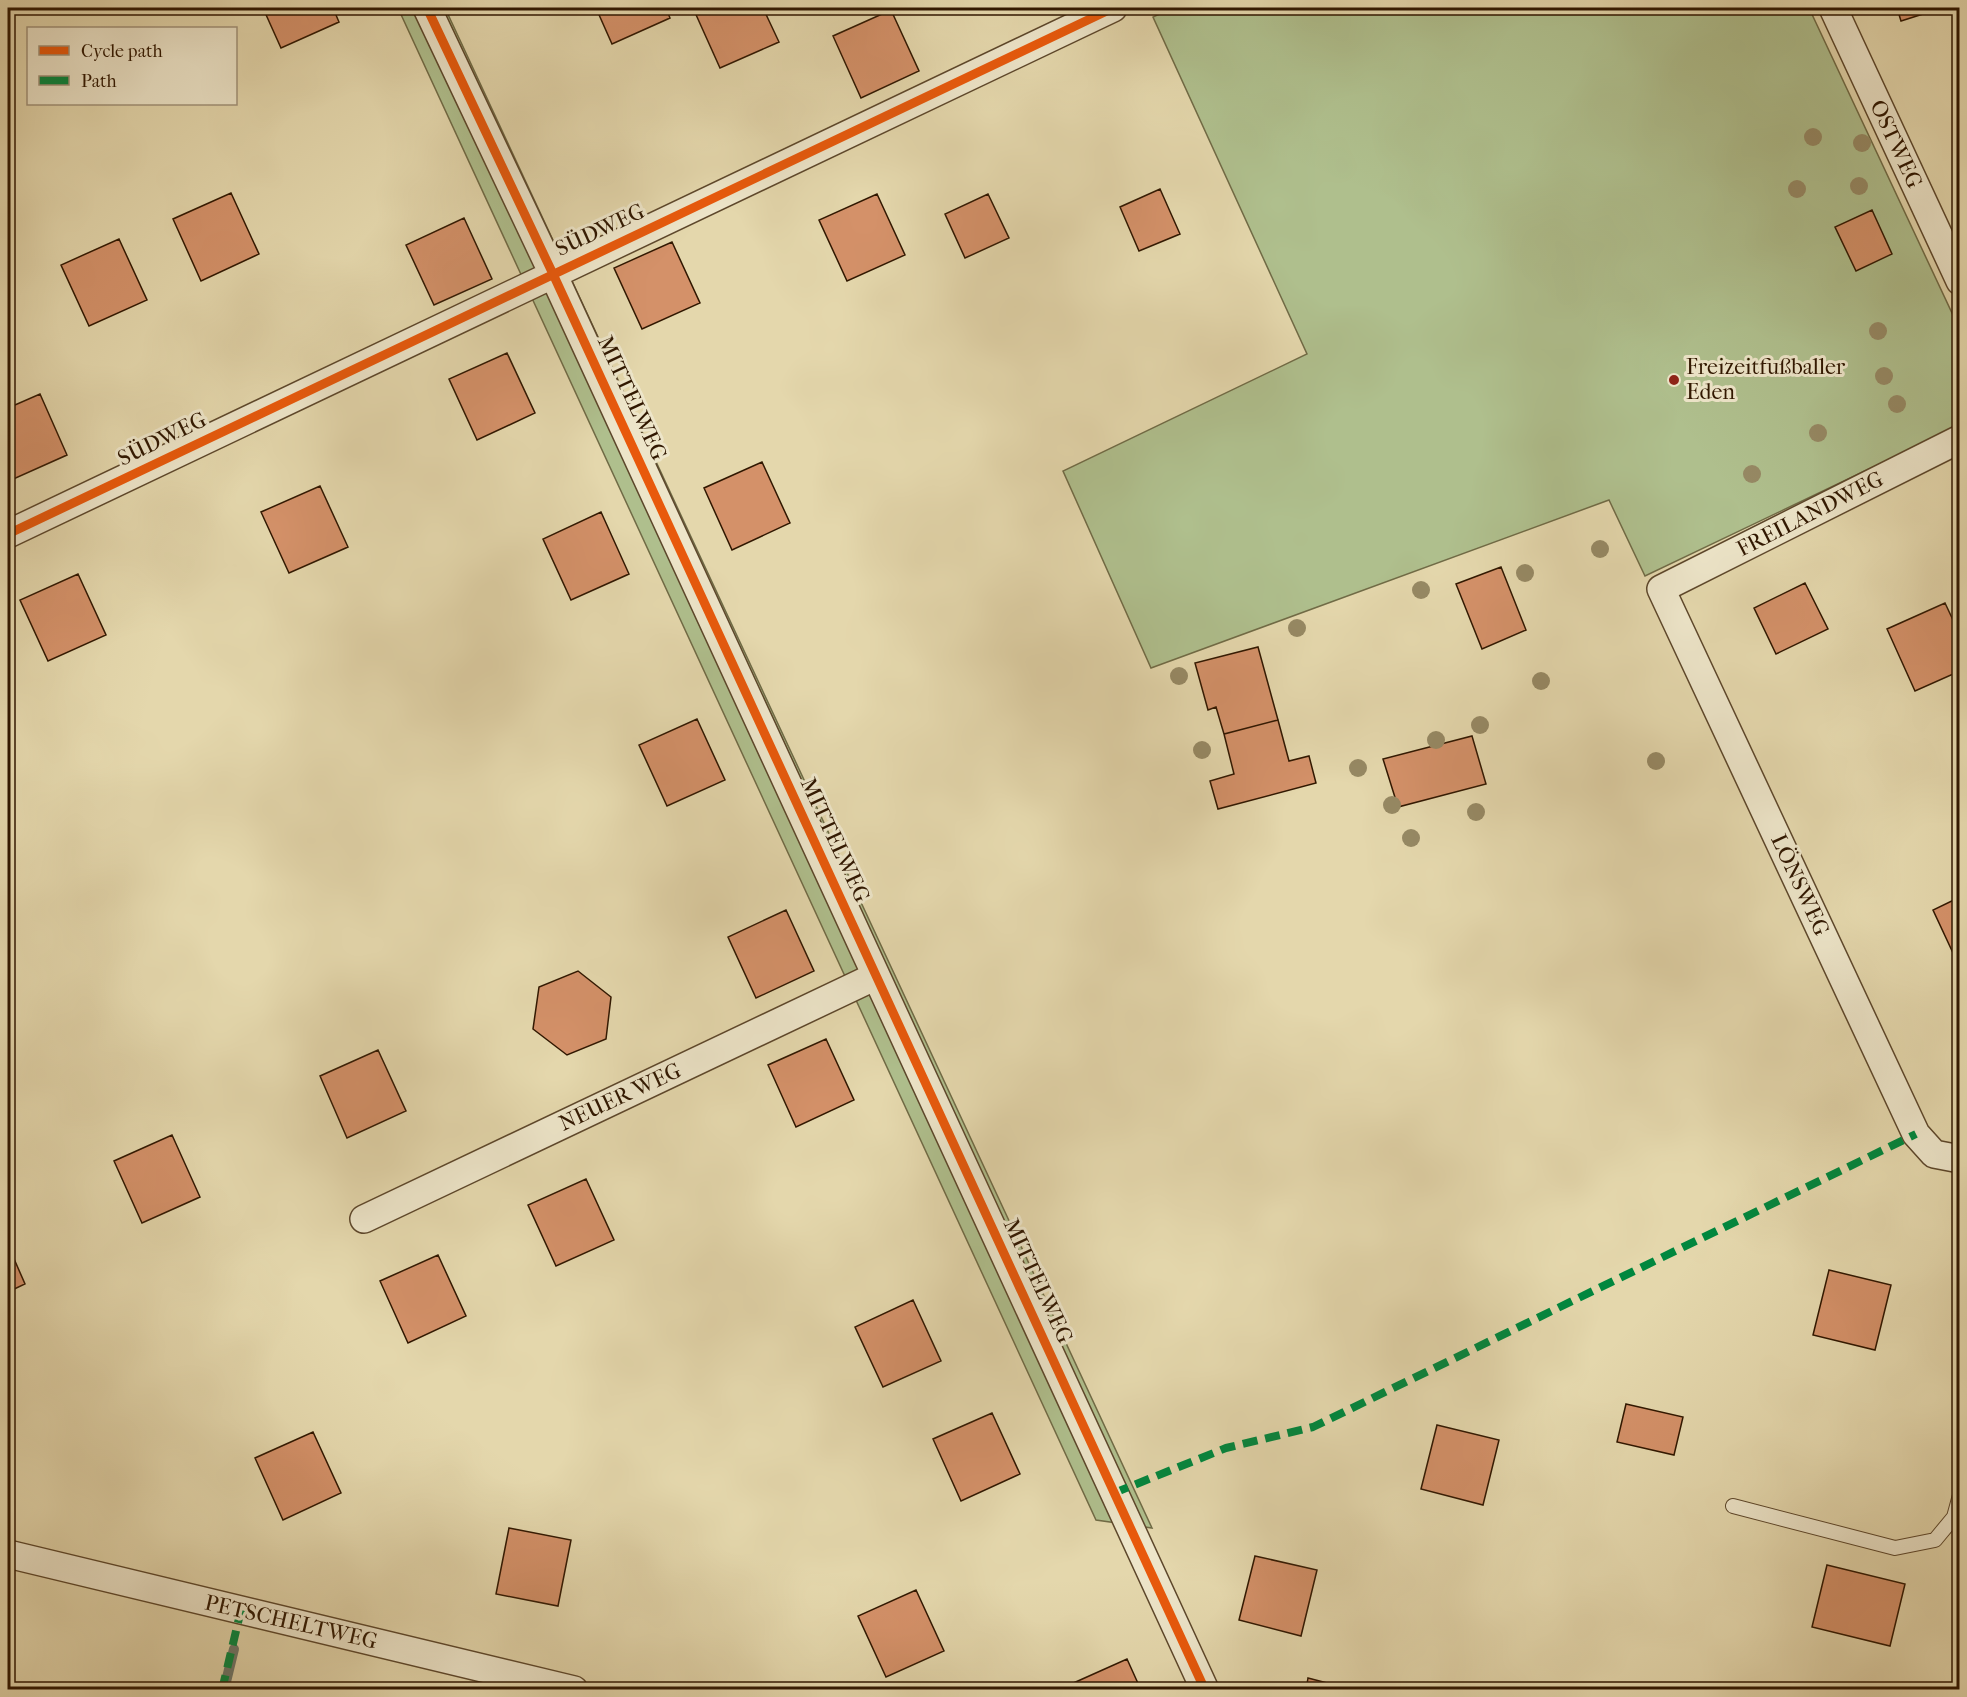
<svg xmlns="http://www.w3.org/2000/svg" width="1967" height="1697" font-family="'IM FELL French Canon',serif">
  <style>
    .green { fill: #afbf8d; stroke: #706b46; stroke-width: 1.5 }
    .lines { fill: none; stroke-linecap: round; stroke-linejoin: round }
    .stream { stroke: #6e776b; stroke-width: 10 }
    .building { fill: #d49169; stroke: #301700; stroke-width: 1.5 }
    .service-casing { stroke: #5d472b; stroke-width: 16 }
    .minor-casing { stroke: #5d472b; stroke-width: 30 }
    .service { stroke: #ede5c9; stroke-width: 14 }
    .minor { stroke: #ede5c9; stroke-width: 27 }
    .quiet { stroke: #00873e; stroke-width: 8; stroke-dasharray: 15 8; stroke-linecap: butt }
    .cycleway-casing { stroke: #ede5c9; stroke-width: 13 }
    .cycleway { stroke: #e8590c; stroke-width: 9 }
    .tree { fill: #968964 }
    .poi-dot { fill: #8f2418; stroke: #ede5c9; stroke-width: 2 }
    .labels { text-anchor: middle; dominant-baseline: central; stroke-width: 6; stroke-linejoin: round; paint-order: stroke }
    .street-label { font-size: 22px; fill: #301700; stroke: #ede5c9 }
    .poi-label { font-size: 22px; fill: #301700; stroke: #ede5c9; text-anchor: start }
  </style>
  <rect width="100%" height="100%" fill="#e4d7ac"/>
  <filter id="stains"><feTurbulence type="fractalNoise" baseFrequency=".00333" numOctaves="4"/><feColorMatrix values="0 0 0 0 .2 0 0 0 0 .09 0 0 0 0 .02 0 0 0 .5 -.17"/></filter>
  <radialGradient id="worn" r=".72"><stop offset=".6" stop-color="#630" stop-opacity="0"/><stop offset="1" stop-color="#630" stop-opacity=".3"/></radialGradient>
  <!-- green -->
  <path class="green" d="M 398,8 L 445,8 L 1152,1528 L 1096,1520 Z
    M 1172,8 L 1809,8 L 1959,328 L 1959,426 L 1645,576 L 1609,500 L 1151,668 L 1063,471 L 1307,354 L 1153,17 Z"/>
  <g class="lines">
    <!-- stream -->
    <path class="stream" d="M 224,1690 L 234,1649"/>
  </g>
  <!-- building -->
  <path class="building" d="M 263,8 L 333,8 L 339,22 L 281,48 Z
    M 596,8 L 666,8 L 670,18 L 612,44 Z
    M 693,8 L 763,8 L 779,42 L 720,68 Z
    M 1897,8 L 1942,8 L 1901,21 Z
    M 891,10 L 919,71 L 861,98 L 833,36 Z
    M 1160,189 L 1180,234 L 1139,251 L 1120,207 Z
    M 231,193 L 259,254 L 201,281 L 173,219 Z
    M 877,194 L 905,255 L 847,281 L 819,220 Z
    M 988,194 L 1009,238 L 965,258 L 945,214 Z
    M 1872,210 L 1892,254 L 1856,271 L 1835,227 Z
    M 464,218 L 492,279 L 434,305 L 406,245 Z
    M 119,239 L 147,300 L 89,326 L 61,265 Z
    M 672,242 L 700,303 L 642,329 L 614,268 Z
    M 507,353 L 535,413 L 477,440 L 449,379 Z
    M 40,394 L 67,455 L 9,481 L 8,477 L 8,408 Z
    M 762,462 L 790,523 L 732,550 L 704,488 Z
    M 320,486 L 348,547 L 289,573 L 261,512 Z
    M 601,512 L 629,574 L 571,600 L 543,539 Z
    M 1501,567 L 1526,630 L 1482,649 L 1456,584 Z
    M 78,574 L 106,635 L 48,661 L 20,600 Z
    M 1805,583 L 1828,629 L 1776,654 L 1754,608 Z
    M 1945,603 L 1960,635 L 1960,671 L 1915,691 L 1887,629 Z
    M 1258,647 L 1278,720 L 1224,734 L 1216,707 L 1208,710 L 1195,663 Z
    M 697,719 L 725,780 L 667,806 L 639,745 Z
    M 1278,720 L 1289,761 L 1309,756 L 1316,783 L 1218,809 L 1210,781 L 1234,774 L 1224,734 Z
    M 1472,736 L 1486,784 L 1398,807 L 1383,759 Z
    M 1960,897 L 1960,968 L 1933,910 Z
    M 786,910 L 814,971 L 756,998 L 728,937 Z
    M 578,971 L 611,997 L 606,1039 L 567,1055 L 533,1029 L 539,987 Z
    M 826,1039 L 854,1100 L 796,1127 L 768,1065 Z
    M 378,1050 L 406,1111 L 347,1138 L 320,1076 Z
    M 172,1135 L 200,1197 L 142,1223 L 114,1161 Z
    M 586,1179 L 614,1240 L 556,1266 L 528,1205 Z
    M 8,1245 L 25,1284 L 8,1292 Z
    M 438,1255 L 466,1316 L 408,1343 L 380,1281 Z
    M 1829,1270 L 1891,1285 L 1875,1350 L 1813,1335 Z
    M 913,1300 L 941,1361 L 883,1387 L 855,1327 Z
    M 1626,1404 L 1683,1417 L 1674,1455 L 1617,1442 Z
    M 992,1413 L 1020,1474 L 961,1501 L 933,1439 Z
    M 1437,1425 L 1499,1440 L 1483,1505 L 1421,1489 Z
    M 313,1432 L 341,1493 L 283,1520 L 255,1458 Z
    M 509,1528 L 571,1540 L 558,1606 L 496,1594 Z
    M 1255,1556 L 1317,1570 L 1301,1636 L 1239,1620 Z
    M 1827,1565 L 1905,1584 L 1890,1646 L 1812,1627 Z
    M 916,1590 L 944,1651 L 886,1677 L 858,1616 Z
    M 1127,1659 L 1141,1690 L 1071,1690 L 1069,1685 Z
    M 1308,1678 L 1354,1690 L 1306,1690 Z"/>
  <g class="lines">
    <!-- service casing -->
    <g class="service-casing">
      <path id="service" d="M 1733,1506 L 1895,1548 L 1935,1540 L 1954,1517 L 1960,1495"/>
    </g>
    <!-- minor casing -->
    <g class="minor-casing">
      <path id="minor" d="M 427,8 L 553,274 L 1205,1690
        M 1833,8 L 1960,281
        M 1960,439 L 1661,589 L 1916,1134 L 1934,1154 L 1960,1159
        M 8,534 L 1113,8
        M 364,1219 L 876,976
        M 8,1554 L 574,1690"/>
    </g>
    <!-- service -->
    <use href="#service" class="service"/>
    <!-- minor -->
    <use href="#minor" class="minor"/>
    <!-- quiet -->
    <path class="quiet" d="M 1114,1493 L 1226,1448 L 1313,1427 L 1916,1134
      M 222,1690 L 241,1610"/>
    <!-- cycleway casing -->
    <g class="cycleway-casing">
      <path id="cycleway" d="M 427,8 L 553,274 L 1205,1690
        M 8,534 L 1113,8"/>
    </g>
    <!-- cycleway -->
    <use href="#cycleway" class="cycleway"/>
  </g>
  <!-- trees -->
  <g class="tree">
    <circle cx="1813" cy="137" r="9"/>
    <circle cx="1862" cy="143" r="9"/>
    <circle cx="1859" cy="186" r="9"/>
    <circle cx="1797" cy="189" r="9"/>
    <circle cx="1878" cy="331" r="9"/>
    <circle cx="1884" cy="376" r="9"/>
    <circle cx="1897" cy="404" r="9"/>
    <circle cx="1818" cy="433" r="9"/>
    <circle cx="1752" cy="474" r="9"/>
    <circle cx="1600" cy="549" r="9"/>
    <circle cx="1525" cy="573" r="9"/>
    <circle cx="1421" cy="590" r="9"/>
    <circle cx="1297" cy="628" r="9"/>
    <circle cx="1179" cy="676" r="9"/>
    <circle cx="1541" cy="681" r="9"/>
    <circle cx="1480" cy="725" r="9"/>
    <circle cx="1436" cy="740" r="9"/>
    <circle cx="1202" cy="750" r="9"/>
    <circle cx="1656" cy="761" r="9"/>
    <circle cx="1358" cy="768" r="9"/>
    <circle cx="1392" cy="805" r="9"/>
    <circle cx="1476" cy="812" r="9"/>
    <circle cx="1411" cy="838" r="9"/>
  </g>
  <!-- markers -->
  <circle class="poi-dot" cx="1674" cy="380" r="6"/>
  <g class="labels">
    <!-- street labels -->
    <g class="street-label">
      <text transform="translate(1896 144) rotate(65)">OSTWEG</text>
      <text transform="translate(600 230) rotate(-25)">SÜDWEG</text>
      <text transform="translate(632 398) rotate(65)">MITTELWEG</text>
      <text transform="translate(162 439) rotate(-26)">SÜDWEG</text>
      <text transform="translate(1810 514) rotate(-27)">FREILANDWEG</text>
      <text transform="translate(835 840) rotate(65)">MITTELWEG</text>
      <text transform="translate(1800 885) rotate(65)">LÖNSWEG</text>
      <text transform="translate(620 1097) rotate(-25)">NEUER WEG</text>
      <text transform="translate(1038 1281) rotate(65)">MITTELWEG</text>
      <text transform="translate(291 1622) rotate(13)">PETSCHELTWEG</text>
    </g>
    <!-- poi labels -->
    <g class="poi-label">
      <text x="1686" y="367">Freizeitfußballer<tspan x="1686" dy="25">Eden</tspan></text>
    </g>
  </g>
  <!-- margin -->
  <rect width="1967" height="1697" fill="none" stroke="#e4d7ac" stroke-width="30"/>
  <rect x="9" y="9" width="1949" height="1679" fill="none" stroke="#301700" stroke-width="3"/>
  <rect x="15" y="15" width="1937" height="1667" fill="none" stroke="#301700" stroke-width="1.5"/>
  <!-- legend -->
  <rect x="27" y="27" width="210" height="78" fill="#ede5c9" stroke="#a19379" stroke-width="1.5"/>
  <rect x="39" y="46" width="30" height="9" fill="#e8590c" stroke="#a19379" stroke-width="1.5"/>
  <text x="81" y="57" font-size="18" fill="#301700">Cycle path</text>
  <rect x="39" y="76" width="30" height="9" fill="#00873e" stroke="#a19379" stroke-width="1.5"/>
  <text x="81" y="87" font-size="18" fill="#301700">Path</text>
  <rect width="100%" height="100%" filter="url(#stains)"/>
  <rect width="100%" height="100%" fill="url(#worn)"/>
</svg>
